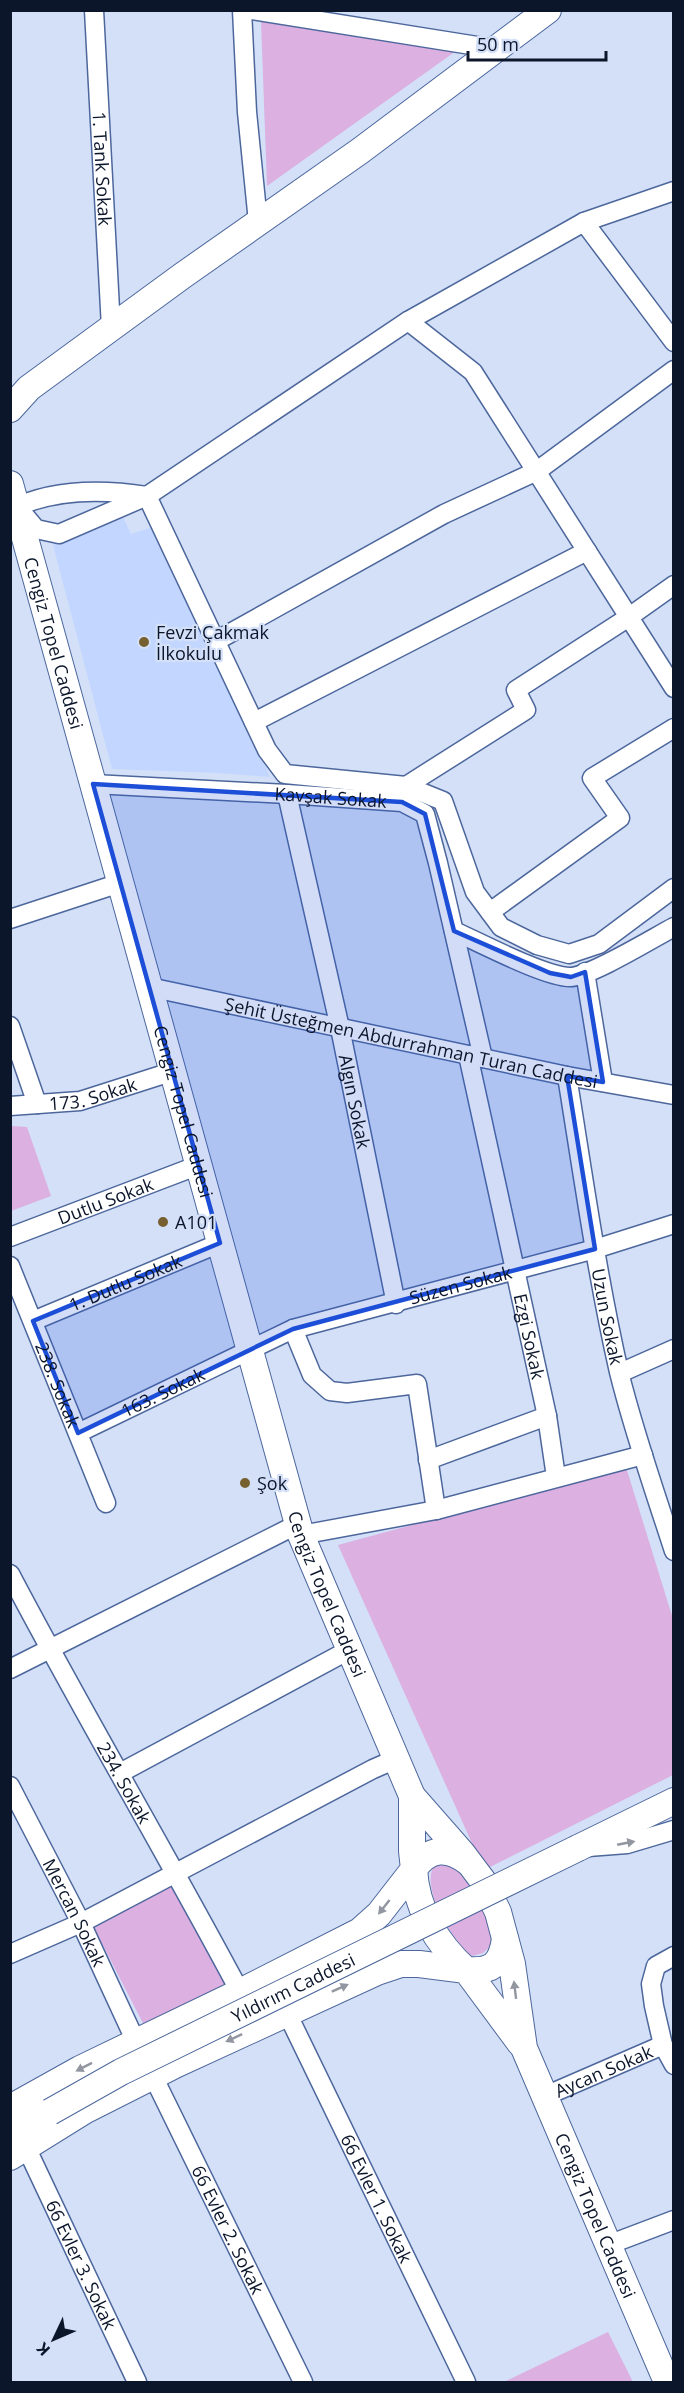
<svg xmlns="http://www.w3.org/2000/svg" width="684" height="2393" font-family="'Open Sans',sans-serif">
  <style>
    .built { fill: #c2d6ff }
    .green { fill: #dcb0e0 }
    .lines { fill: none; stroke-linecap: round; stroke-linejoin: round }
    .street-casing { stroke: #4d679c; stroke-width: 21 }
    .secondary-casing { stroke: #4d679c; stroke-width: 28 }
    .street { stroke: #fff; stroke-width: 18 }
    .secondary { stroke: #fff; stroke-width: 26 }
    .secondary-bridge-casing { stroke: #4d679c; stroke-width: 28; stroke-linecap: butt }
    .secondary-bridge { stroke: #fff; stroke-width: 26 }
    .oneway { fill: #9296a0 }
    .marked { fill: #1d4ed8; fill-opacity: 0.2; stroke: #1d4ed8; stroke-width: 4.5; stroke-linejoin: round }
    .poi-dot { fill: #776030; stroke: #d3e0f8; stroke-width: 2 }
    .labels { text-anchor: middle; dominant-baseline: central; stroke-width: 4.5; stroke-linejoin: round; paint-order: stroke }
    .street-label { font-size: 18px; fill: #0c162b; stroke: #d3e0f8 }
    .poi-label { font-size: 18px; fill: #0c162b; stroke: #d3e0f8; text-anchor: start }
  </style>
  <rect width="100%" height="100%" fill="#d3e0f8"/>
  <!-- built -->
  <path class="built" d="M 122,515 L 131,534 L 156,526 L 270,777 L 218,773 L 112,769 L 53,545 Z"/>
  <!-- green -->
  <path class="green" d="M 261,21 L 456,51 L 267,186 Z
    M 11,1126 L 27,1127 L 51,1196 L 11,1211 Z
    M 626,1467 L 673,1619 L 673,1775 L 484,1870 L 338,1545 Z
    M 436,1863 L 455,1865 C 474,1886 493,1916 492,1945 L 483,1953 L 472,1956 C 453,1942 417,1884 436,1863 Z
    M 176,1881 L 232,1990 L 148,2033 L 92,1924 Z
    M 608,2332 L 633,2382 L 504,2382 Z"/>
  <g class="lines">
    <!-- street casing -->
    <g class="street-casing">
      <g id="street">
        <path id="s1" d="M 94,10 L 111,328"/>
        <path d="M 242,10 L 247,112 L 258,222"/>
        <path d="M 252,10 L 496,49"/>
        <path d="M 584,222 L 674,342"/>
        <path d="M 408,321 L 473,372 L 674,688"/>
        <path d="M 147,496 L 267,750 L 285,774 L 406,786 L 443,801 L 475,892 L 501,927 L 537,945 L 569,954 L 599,944 L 674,888"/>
        <path d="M 10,510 C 51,489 103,489 147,496"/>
        <path d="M 20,510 L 36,529 L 59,534 L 147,496 L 408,321 L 584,222 L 674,191"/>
        <path d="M 216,641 L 444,514 L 537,471 L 674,370"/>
        <path d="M 254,722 L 587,551"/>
        <path id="s2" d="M 93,784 L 287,794 L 402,802 L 425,814 L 438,863 L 483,1058"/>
        <path d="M 406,786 L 526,710 L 516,690 L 629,617 L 674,585"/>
        <path id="s3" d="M 287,794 L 340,1028 L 396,1304"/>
        <path d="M 490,912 L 620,818 L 592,778 L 674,728"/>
        <path d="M 10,919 L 120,883"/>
        <path d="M 454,931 C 479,942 545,977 570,977 C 590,977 653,938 674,927"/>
        <path d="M 585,972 L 603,1082"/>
        <path id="s4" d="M 149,987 L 567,1076 L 674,1095"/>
        <path d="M 10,1026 L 37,1104"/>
        <path id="s5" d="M 468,1055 L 547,1416 L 556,1477"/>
        <path id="s6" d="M 567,1076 C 583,1175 597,1275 619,1372 C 634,1433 655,1492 674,1551"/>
        <path id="s7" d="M 10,1106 L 80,1101 L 174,1071"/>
        <path id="s8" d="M 10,1237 L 199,1165"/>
        <path id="s9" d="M 10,1266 L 106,1503"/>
        <path id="s10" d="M 33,1321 L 220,1243"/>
        <path d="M 293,1329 L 312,1375 L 330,1391 L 347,1393 L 417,1384 L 436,1510"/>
        <path d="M 620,1373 L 674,1349"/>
        <path id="s11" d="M 78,1433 L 293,1329 L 595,1249 L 674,1224"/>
        <path d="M 428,1460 L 547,1416"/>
        <path d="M 301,1535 L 436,1510 L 643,1455"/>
        <path id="s12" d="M 10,1574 C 84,1715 165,1851 240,1992"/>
        <path d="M 10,1669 L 298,1524"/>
        <path d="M 120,1773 L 349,1650"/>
        <path id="s13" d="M 10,1786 L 81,1923 L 136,2042"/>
        <path d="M 588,1847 L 627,1844 L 674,1830"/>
        <path d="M 10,1954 L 81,1923 L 373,1769 L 396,1759"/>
        <path d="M 674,1956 L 656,1966 L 651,1984 L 654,2006 L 663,2045 L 674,2065"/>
        <path id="s14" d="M 287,2013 L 466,2382"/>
        <path id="s15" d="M 153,2076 L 303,2382"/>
        <path id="s16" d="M 543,2097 L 663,2045"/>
        <path id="s17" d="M 26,2147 L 137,2382"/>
        <path d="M 608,2245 L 674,2220"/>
      </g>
    </g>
    <!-- secondary casing -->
    <g class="secondary-casing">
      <g id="secondary">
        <path d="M 10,409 L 29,388 L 182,276 L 360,151 L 548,10"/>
        <path id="s18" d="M 10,484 L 301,1535 L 412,1796 L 412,1851 L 414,1869 L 379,1914 L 360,1931 L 240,1992 L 80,2069 L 10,2108"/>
        <path id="s19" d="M 412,1796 L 462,1853 L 483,1881 L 498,1912 L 512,1964 L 524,2048 L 667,2382"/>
        <path d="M 578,1848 L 674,1801"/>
        <path d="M 468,1862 C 448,1847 429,1847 414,1869 C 416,1909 437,1944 466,1970 C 492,1972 501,1965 505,1939"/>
        <path d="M 10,2134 L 50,2112"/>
        <path d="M 10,2157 L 84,2111 L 177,2064 L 377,1972 L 401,1964 L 419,1964 L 466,1970 L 520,2043"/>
      </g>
    </g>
    <!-- street -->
    <use href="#street" class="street"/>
    <!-- secondary -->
    <use href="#secondary" class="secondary"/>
    <!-- secondary-bridge casing -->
    <g class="secondary-bridge-casing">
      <g id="secondary-bridge">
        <path id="s20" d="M 50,2112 L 121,2072 L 578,1848"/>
      </g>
    </g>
    <!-- secondary-bridge -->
    <use href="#secondary-bridge" class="secondary-bridge"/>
  </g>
  <!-- one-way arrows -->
  <defs><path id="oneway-solid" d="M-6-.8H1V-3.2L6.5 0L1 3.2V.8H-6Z" transform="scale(1.5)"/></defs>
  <g class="oneway">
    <use href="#oneway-solid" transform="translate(626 1843) rotate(-11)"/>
    <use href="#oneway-solid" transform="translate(384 1907) rotate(128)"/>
    <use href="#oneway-solid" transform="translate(340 1988) rotate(-24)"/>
    <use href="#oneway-solid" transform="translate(515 1990) rotate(-97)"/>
    <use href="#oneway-solid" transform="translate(234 2038) rotate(155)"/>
    <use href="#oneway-solid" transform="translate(84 2067) rotate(153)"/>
  </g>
  <!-- marked area -->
  <path class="marked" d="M 93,784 L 402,802 L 425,814 L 454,931 L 550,973 L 571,977 L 585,972 L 603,1082 L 567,1076 L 595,1249 L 293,1329 L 78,1433 L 33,1321 L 220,1243 Z"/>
  <!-- markers -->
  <g class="poi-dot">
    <circle cx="144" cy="642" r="6"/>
    <circle cx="163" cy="1222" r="6"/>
    <circle cx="245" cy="1483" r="6"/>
  </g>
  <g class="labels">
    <!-- street labels -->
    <g class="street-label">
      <text stroke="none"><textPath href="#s1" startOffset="159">1. Tank Sokak</textPath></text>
      <text stroke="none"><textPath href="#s18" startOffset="165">Cengiz Topel Caddesi</textPath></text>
      <text stroke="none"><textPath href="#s2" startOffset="238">Kavşak Sokak</textPath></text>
      <text stroke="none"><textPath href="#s4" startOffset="268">Şehit Üsteğmen Abdurrahman Turan Caddesi</textPath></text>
      <text stroke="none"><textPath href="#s7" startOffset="84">173. Sokak</textPath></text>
      <text stroke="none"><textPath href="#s3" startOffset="315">Algın Sokak</textPath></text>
      <text stroke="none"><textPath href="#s18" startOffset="651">Cengiz Topel Caddesi</textPath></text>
      <text stroke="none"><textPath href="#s8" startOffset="102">Dutlu Sokak</textPath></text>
      <text stroke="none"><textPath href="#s10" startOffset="100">1. Dutlu Sokak</textPath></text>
      <text stroke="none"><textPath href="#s11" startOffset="412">Süzen Sokak</textPath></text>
      <text stroke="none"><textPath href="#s6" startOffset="244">Uzun Sokak</textPath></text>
      <text stroke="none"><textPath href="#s5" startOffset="288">Ezgi Sokak</textPath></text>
      <text stroke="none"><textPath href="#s9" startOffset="128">238. Sokak</textPath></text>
      <text stroke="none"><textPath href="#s11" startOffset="94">163. Sokak</textPath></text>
      <text stroke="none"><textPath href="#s18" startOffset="1155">Cengiz Topel Caddesi</textPath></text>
      <text stroke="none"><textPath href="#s12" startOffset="238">234. Sokak</textPath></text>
      <text stroke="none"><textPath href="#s13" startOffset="142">Mercan Sokak</textPath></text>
      <text stroke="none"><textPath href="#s20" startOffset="273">Yıldırım Caddesi</textPath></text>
      <text stroke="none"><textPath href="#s16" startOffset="66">Aycan Sokak</textPath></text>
      <text stroke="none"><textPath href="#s14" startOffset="206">66 Evler 1. Sokak</textPath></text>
      <text stroke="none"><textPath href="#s19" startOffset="466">Cengiz Topel Caddesi</textPath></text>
      <text stroke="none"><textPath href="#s15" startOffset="171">66 Evler 2. Sokak</textPath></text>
      <text stroke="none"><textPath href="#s17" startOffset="130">66 Evler 3. Sokak</textPath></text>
    </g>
    <!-- poi labels -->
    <g class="poi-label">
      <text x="156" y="632">Fevzi Çakmak<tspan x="156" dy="21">İlkokulu</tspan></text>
      <text x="175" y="1222">A101</text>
      <text x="257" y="1483">Şok</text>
    </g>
  </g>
  <!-- border -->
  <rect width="684" height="2393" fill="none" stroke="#0c162b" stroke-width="24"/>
  <!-- north arrow -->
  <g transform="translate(54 2339) rotate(226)" stroke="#d3e0f8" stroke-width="4.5" paint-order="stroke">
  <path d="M0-4.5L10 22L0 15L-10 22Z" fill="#0c162b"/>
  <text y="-9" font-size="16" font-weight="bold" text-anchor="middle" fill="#0c162b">K</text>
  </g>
  <!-- scale -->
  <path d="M468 51v9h138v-9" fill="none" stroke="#0c162b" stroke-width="3"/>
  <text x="477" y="51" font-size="18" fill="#0c162b" stroke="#d3e0f8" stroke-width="4.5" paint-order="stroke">50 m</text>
</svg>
